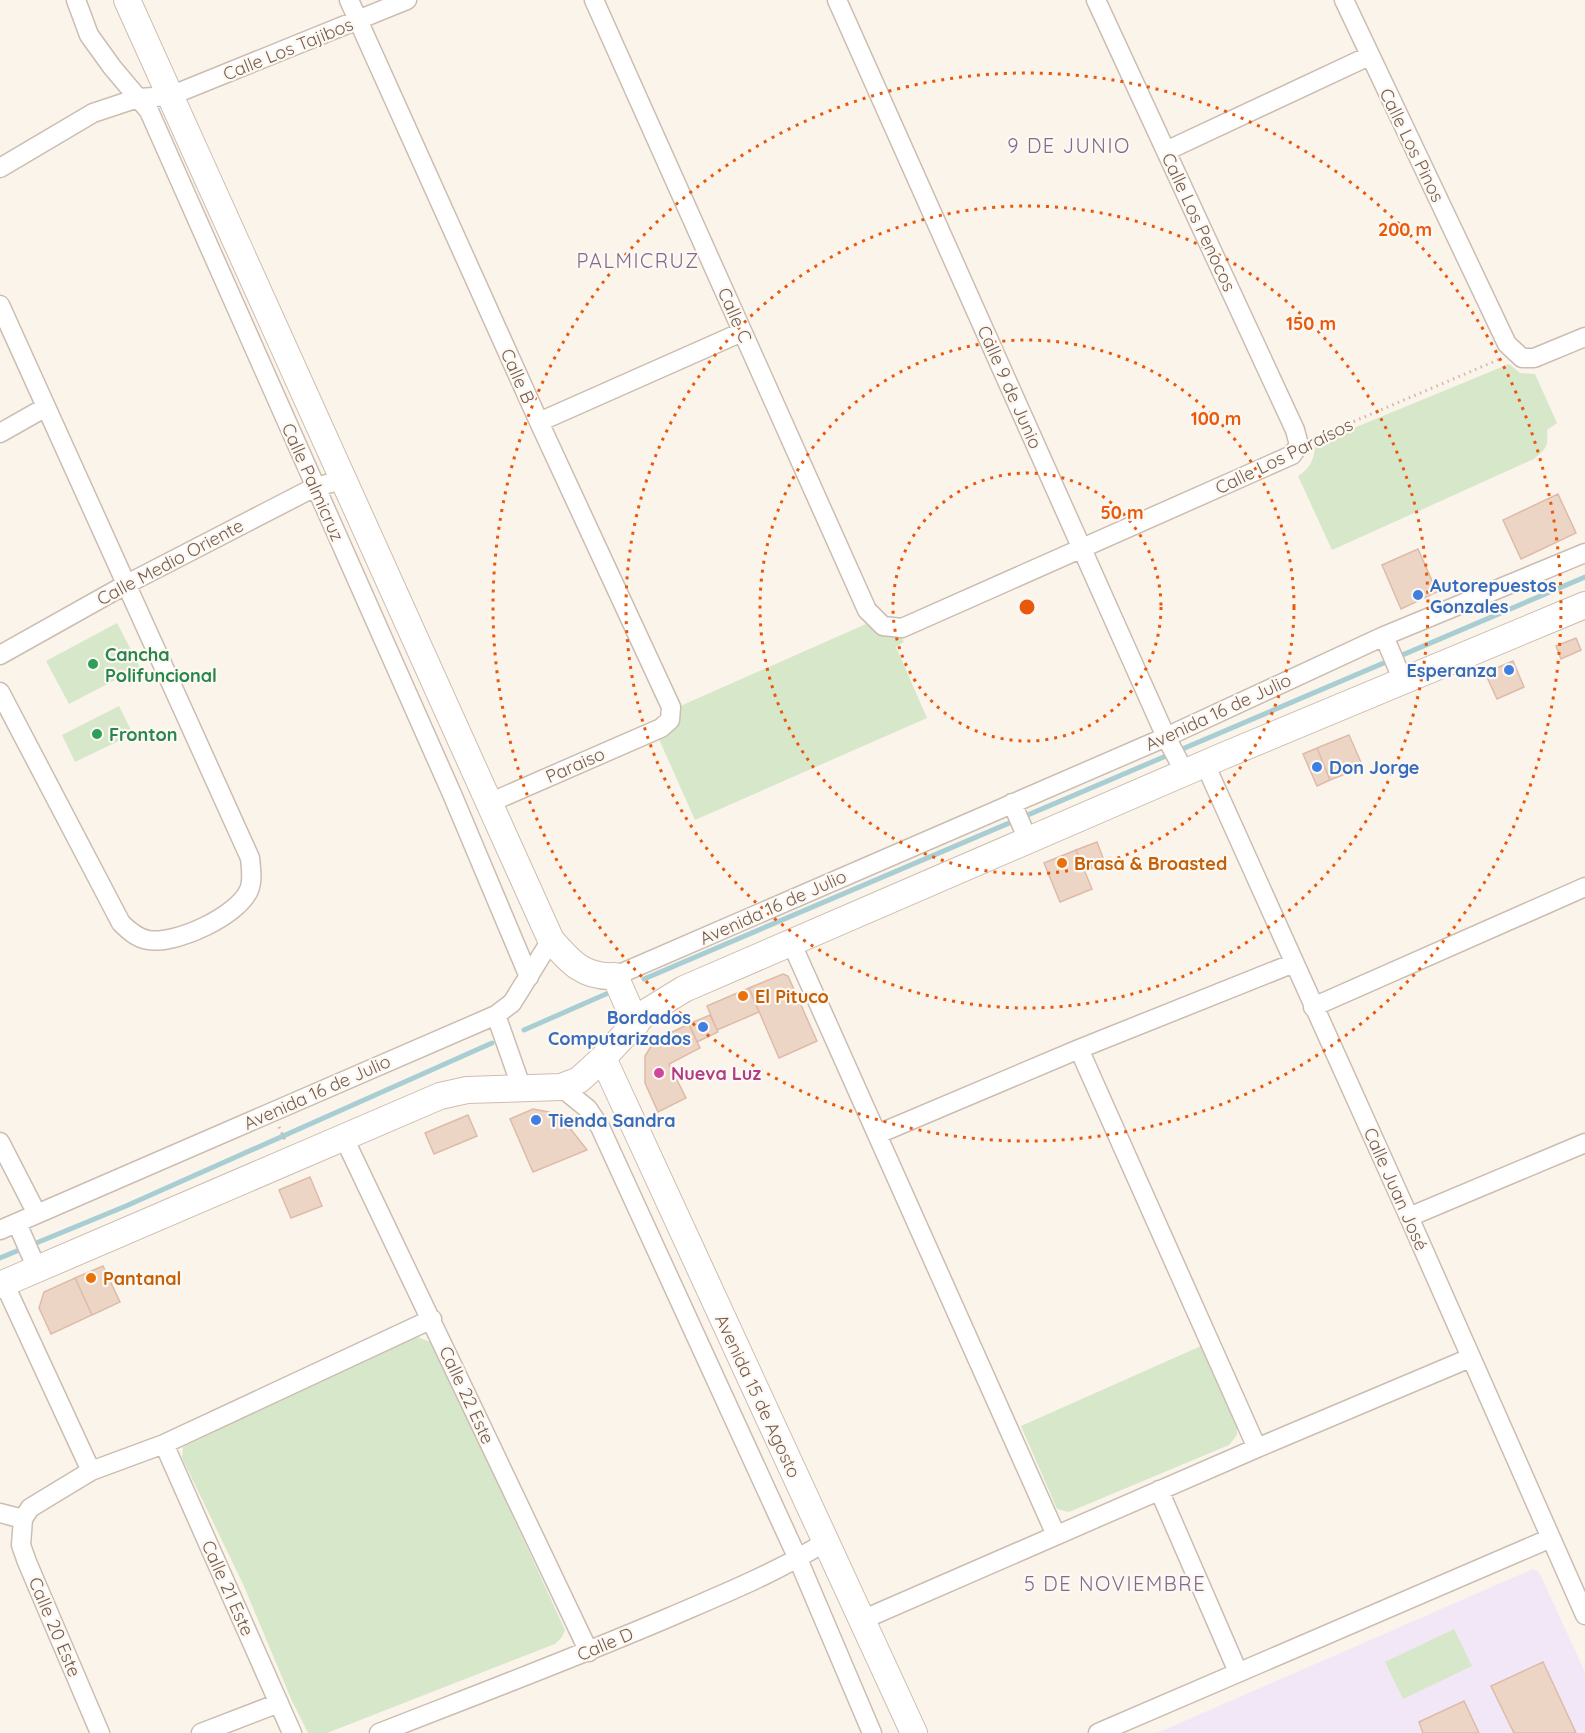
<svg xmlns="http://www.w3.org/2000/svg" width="1585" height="1733" font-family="Quicksand,sans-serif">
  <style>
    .education { fill: #f1e7f7 }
    .green { fill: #d7e7ca }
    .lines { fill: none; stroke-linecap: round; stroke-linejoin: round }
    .stream { stroke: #a8ced4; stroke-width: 5 }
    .building { fill: #edd5c5; stroke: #debba8; stroke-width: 1.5 }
    .street-casing { stroke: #ccbdb2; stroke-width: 21 }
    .secondary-casing { stroke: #cebdb0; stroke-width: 28 }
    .path { stroke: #d3b8a8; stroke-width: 3; stroke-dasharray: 1.5 4.5; stroke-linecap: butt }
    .street { stroke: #fff; stroke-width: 18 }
    .secondary { stroke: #fff; stroke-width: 26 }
    .ring { fill: none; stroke: #e8590c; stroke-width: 3; stroke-dasharray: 3 6 }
    .shop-dot { fill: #3f7fe0; stroke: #fdf8f1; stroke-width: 2 }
    .leisure-dot { fill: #2e9e5b; stroke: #fdf8f1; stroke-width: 2 }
    .food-dot { fill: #e8710a; stroke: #fdf8f1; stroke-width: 2 }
    .hotel-dot { fill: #d1479c; stroke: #fdf8f1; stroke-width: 2 }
    .labels { text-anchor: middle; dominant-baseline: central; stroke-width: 4.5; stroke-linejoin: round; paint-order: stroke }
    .street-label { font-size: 18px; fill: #745c50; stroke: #fdf8f1 }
    .shop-label { font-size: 18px; font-weight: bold; fill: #366cbe; stroke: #fdf8f1; text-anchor: start }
    .leisure-label { font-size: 18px; font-weight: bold; fill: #27864d; stroke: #fdf8f1; text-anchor: start }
    .food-label { font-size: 18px; font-weight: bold; fill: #c56008; stroke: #fdf8f1; text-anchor: start }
    .hotel-label { font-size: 18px; font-weight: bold; fill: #b23c85; stroke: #fdf8f1; text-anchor: start }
    .neighbourhood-label { font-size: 20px; letter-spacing: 1.5px; fill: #81688f; stroke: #fdf8f1 }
    .centre { fill: #e8590c; stroke: #fdf8f1; stroke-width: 3 }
    .ring-label { font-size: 18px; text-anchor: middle; font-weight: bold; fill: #e8590c; stroke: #fdf8f1; stroke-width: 4.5; stroke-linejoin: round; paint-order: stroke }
  </style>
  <rect width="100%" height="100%" fill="#fbf4eb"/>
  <!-- education -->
  <path class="education" d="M 1533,1569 L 1539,1572 L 1585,1672 L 1585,1733 L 1157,1733 Z"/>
  <!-- green -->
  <path class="green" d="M 1509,364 L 1520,373 L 1535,374 L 1557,423 L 1547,430 C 1548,447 1547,448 1534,459 L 1332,550 L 1298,476 C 1310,469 1315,458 1315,444 Z
    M 117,623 L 140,667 L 69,704 L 46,661 Z
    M 866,624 C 877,634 885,635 900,634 L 904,642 L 896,647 L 927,718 L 695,820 L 658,737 L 678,707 Z
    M 119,706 L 133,734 L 75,762 L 62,735 Z
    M 415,1336 L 433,1343 L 565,1630 L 562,1637 L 555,1644 L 327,1733 L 308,1733 L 292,1701 L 243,1584 L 182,1458 L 183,1447 Z
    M 1201,1346 L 1237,1427 L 1237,1435 L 1229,1445 L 1069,1512 L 1057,1509 L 1021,1426 Z
    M 1454,1629 L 1472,1666 L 1403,1699 L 1385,1662 Z"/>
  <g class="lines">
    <!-- stream -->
    <path class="stream" d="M 644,979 L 1585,577
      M 524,1030 L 606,994
      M 0,1258 L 126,1206 L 492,1043"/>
  </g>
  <!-- building -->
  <path class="building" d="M 1558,494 L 1576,533 L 1521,559 L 1503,520 Z
    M 1418,549 L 1437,592 L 1401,609 L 1382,565 Z
    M 1576,638 L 1581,650 L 1561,659 L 1556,646 Z
    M 1513,661 L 1524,687 L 1497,699 L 1485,673 Z
    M 1349,735 L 1363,767 L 1330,780 L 1317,748 Z
    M 1317,748 L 1330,780 L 1317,786 L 1303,754 Z
    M 1097,842 L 1105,863 L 1085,871 L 1076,850 Z
    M 1076,850 L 1092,889 L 1060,902 L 1044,863 Z
    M 783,974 L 788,976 L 817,1041 L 779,1058 L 749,988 Z
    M 749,988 L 759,1012 L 717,1030 L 707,1006 Z
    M 710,1015 L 718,1032 L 697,1042 L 689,1024 Z
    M 689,1024 L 700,1048 L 669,1064 L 686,1098 L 658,1112 L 645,1083 L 645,1056 L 655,1040 Z
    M 533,1109 L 549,1112 L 566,1123 L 587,1150 L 533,1172 L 510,1119 Z
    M 468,1115 L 477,1136 L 434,1154 L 425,1133 Z
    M 310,1177 L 322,1206 L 291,1218 L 279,1190 Z
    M 103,1266 L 120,1302 L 92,1315 L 75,1278 Z
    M 75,1278 L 92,1315 L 51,1334 L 39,1308 L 44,1292 Z
    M 1543,1662 L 1576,1733 L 1514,1733 L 1491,1686 Z
    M 1464,1701 L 1479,1733 L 1423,1733 L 1419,1722 Z"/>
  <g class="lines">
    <!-- street casing -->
    <g class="street-casing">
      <path id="street" d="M 76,0 L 89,35 L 112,67 L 149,111 L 452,794 L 529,977
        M 349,0 L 539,422 L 671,707 L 670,720 L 661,728 L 489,803
        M 594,0 L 867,610 L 883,626 L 902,628 L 1292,455 L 1299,445 L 1295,430 L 1096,0
        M 837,0 L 1166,737 L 1185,773
        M 1344,0 L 1507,344 L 1522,358 L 1534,358 L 1585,337
        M 1166,151 L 1369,56
        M 0,168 L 93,113 L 138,98 L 170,96 L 407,0
        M 0,305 L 250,858 C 251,868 253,881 249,890 C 238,916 175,945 148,940 C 137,938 129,931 121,923 L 0,692
        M 539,422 L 742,332
        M 0,433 L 46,407
        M 1384,636 L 1403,681
        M 0,655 L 125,585 L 315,487 L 343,480
        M 1205,764 L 1409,1217 L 1585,1615
        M 1012,803 L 1028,840
        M 791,942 L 1056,1535
        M 615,976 L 1166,737 L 1384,636 L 1585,553
        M 1313,1007 L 1585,887
        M 496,1015 L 522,1089
        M 1079,1049 L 1257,1448
        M 561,1087 L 588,1109 L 600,1127 L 798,1559 L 872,1733
        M 878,1134 L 1079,1049 L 1294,963
        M 344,1138 L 589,1652
        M 0,1142 L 37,1214
        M 1409,1217 L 1585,1143
        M 17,1223 L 37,1269
        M 0,1230 L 496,1015 L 512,1003 L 551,940
        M 4,1283 L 91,1471
        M 164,1444 L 292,1733
        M 1159,1490 L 1238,1672
        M 0,1513 L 23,1519
        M 23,1519 L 30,1508 L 91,1471 L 164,1444 L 432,1319
        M 23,1519 L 21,1545 L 27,1562 L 100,1733
        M 862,1620 L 1257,1448 L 1470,1358
        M 201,1733 L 279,1703
        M 379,1733 C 476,1695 574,1658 670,1617 C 723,1594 776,1573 825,1542
        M 1098,1733 L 1551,1538"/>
    </g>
    <!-- secondary casing -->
    <g class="secondary-casing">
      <path id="secondary" d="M 127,0 L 551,940 C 570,962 584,978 615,976 L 636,1024
        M 603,1058 L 914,1733
        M 0,1285 L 440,1096 L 467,1090 L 561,1087 L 579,1080 L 603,1058 L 645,1013 L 684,989 L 1223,756 L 1585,605"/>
    </g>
    <!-- path -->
    <path class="path" d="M 1315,438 L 1500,359
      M 279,1127 L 285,1140"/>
    <!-- street -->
    <use href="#street" class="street"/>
    <!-- secondary -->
    <use href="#secondary" class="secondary"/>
  </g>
  <!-- distance rings -->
  <g class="ring">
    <circle cx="1027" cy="607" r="134"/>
    <circle cx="1027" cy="607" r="267"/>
    <circle cx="1027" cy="607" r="401"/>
    <circle cx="1027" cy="607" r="534"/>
  </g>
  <!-- markers -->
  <g class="shop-dot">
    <circle cx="1418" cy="595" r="6"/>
    <circle cx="1509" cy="670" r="6"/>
    <circle cx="1317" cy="767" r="6"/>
    <circle cx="703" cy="1027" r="6"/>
    <circle cx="536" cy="1120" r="6"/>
  </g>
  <g class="leisure-dot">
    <circle cx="93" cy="664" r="6"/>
    <circle cx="97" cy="734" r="6"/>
  </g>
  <g class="food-dot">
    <circle cx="1062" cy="863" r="6"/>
    <circle cx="743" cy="996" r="6"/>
    <circle cx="91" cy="1278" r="6"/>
  </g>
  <circle class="hotel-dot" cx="659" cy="1073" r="6"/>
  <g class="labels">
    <!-- street labels -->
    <g class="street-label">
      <text transform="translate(288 49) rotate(-22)">Calle Los Tajibos</text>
      <text transform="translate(1412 145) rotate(64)">Calle Los Pinos</text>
      <text transform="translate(1199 222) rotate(65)">Calle Los Penocos</text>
      <text transform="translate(735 315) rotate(66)">Calle C</text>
      <text transform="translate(518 376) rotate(66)">Calle B</text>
      <text transform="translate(1010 387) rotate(66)">Calle 9 de Junio</text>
      <text transform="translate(1284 456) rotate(-26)">Calle Los Paraísos</text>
      <text transform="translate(313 482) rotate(66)">Calle Palmicruz</text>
      <text transform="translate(170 562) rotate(-28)">Calle Medio Oriente</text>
      <text transform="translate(1218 712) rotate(-25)">Avenida 16 de Julio</text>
      <text transform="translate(575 765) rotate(-24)">Paraiso</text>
      <text transform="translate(773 907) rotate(-24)">Avenida 16 de Julio</text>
      <text transform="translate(317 1092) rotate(-24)">Avenida 16 de Julio</text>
      <text transform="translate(1396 1189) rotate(66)">Calle Juan José</text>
      <text transform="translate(467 1395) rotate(65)">Calle 22 Este</text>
      <text transform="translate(758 1396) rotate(65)">Avenida 15 de Agosto</text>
      <text transform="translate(228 1588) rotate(66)">Calle 21 Este</text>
      <text transform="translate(55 1627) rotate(67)">Calle 20 Este</text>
      <text transform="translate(605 1644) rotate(-23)">Calle D</text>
    </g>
    <!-- shop labels -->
    <g class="shop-label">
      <text x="1430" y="585">Autorepuestos<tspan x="1430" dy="21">Gonzales</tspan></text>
      <text x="1497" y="670" text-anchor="end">Esperanza</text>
      <text x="1329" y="767">Don Jorge</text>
      <text x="691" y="1017" text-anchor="end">Bordados<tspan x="691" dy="21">Computarizados</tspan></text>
      <text x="548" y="1120">Tienda Sandra</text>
    </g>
    <!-- leisure labels -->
    <g class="leisure-label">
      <text x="105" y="654">Cancha<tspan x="105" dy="21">Polifuncional</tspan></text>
      <text x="109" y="734">Fronton</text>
    </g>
    <!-- food labels -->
    <g class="food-label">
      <text x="1074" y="863">Brasa &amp; Broasted</text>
      <text x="755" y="996">El Pituco</text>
      <text x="103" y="1278">Pantanal</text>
    </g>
    <!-- hotel labels -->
    <g class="hotel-label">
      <text x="671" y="1073">Nueva Luz</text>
    </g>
    <!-- neighbourhood labels -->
    <g class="neighbourhood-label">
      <text x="1069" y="145">9 DE JUNIO</text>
      <text x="638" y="260">PALMICRUZ</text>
      <text x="1115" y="1583">5 DE NOVIEMBRE</text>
    </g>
  </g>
  <circle cx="1027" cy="607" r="9" class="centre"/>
  <g class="ring-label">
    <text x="1405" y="236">200 m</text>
    <text x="1311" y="330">150 m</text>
    <text x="1216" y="425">100 m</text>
    <text x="1122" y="519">50 m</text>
  </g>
</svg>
